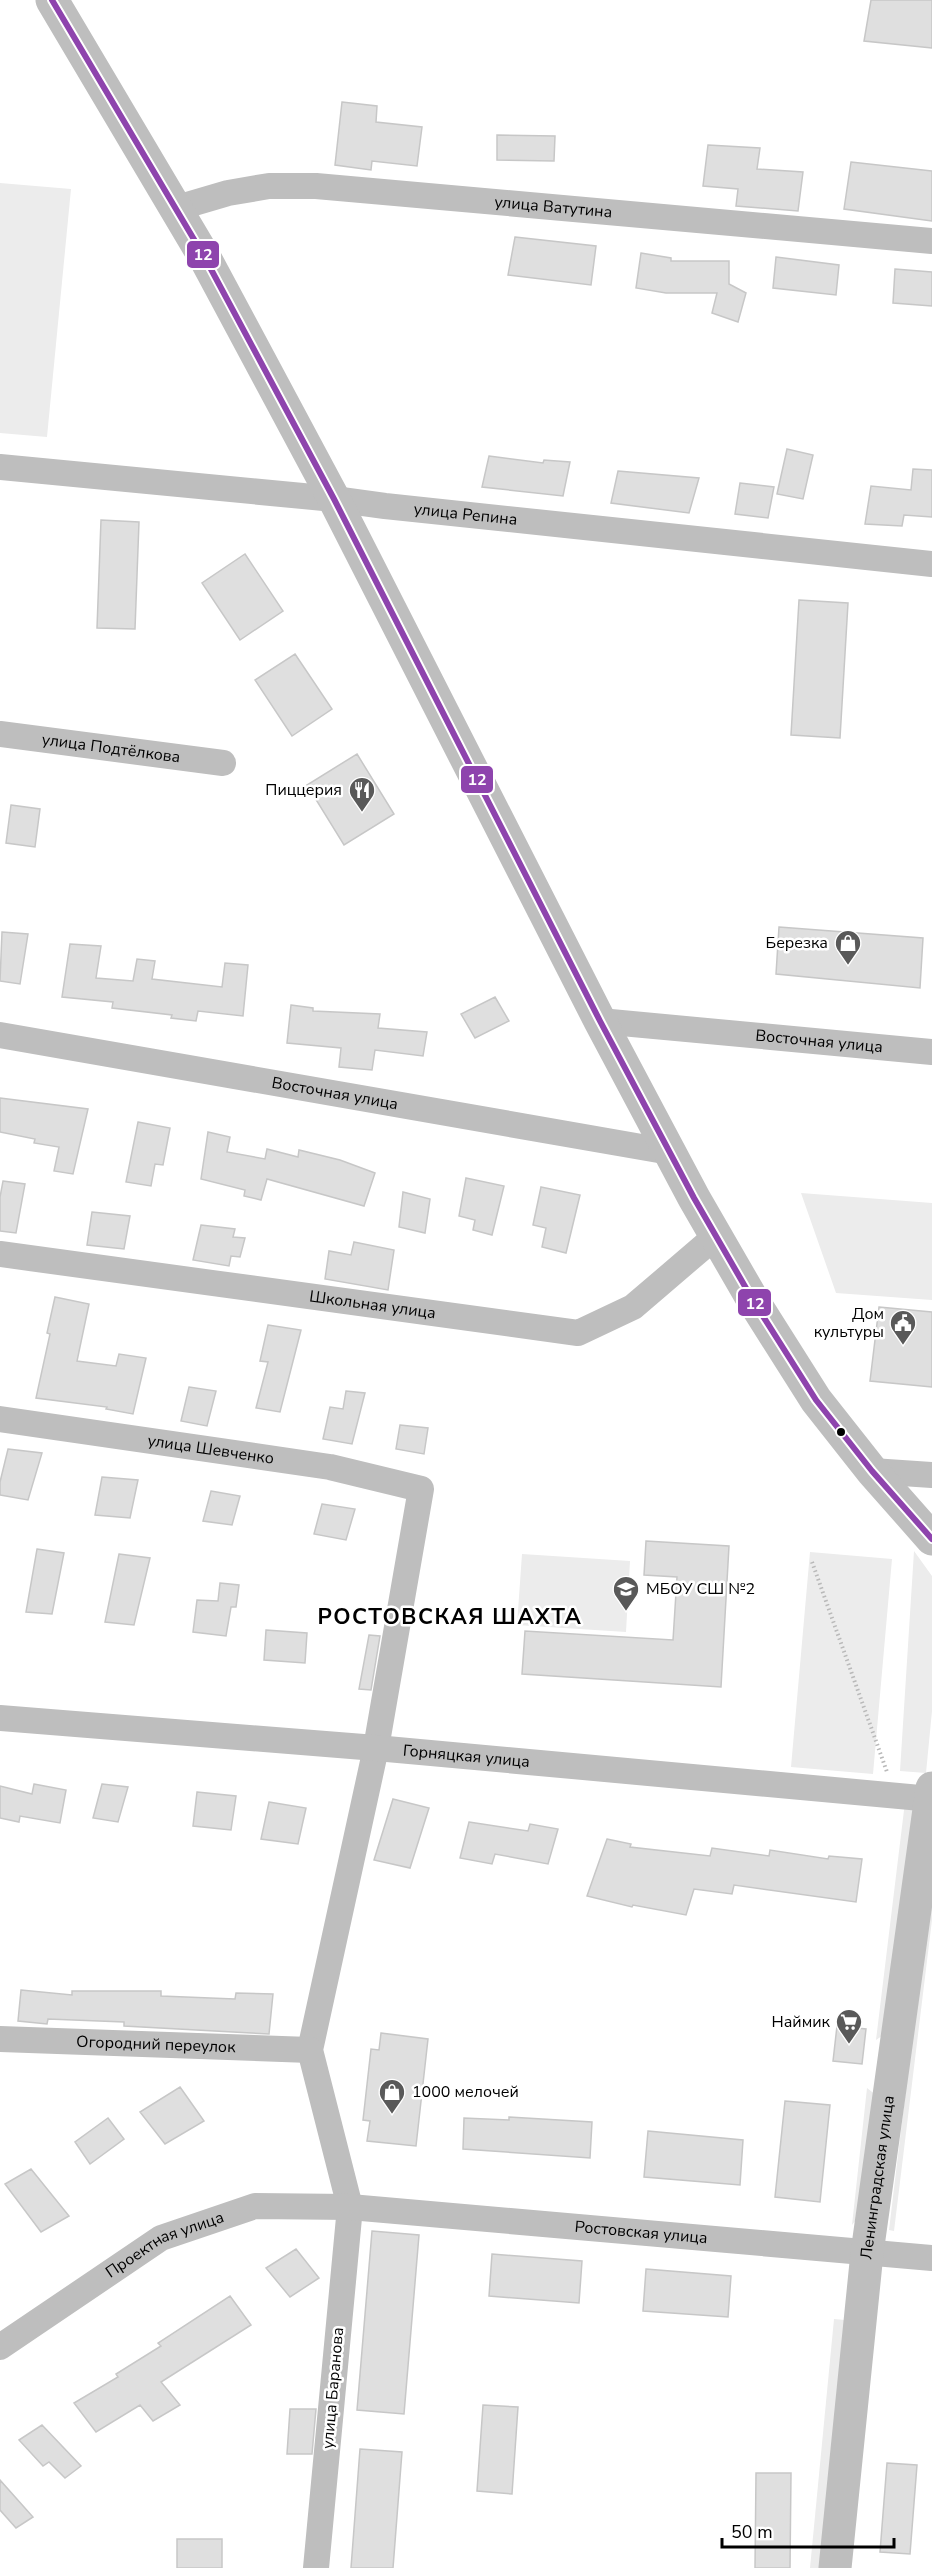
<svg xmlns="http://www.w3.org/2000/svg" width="932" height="2568" font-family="'Nunito Sans',sans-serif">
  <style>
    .green { fill: #ececec }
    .building { fill: #dfdfdf; stroke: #c7c7c7; stroke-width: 1.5 }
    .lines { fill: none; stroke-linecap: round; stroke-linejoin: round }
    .path { stroke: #b9b9b9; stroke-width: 4; stroke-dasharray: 1.5 3; stroke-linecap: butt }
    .minor { stroke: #bebebe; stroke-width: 26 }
    .tertiary { stroke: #bebebe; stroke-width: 33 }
    .bus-1-casing { stroke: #fff; stroke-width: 10 }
    .bus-1 { stroke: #8e44ad; stroke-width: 6 }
    .bus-dot { fill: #000; stroke: #fff; stroke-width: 2 }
    .labels { text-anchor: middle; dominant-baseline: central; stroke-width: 5; stroke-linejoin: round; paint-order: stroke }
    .street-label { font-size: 16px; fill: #000; stroke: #fff }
    .poi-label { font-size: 16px; fill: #000; stroke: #fff; text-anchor: end }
    .district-label { font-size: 22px; font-weight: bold; letter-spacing: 1.5px; fill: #000; stroke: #fff }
    .line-badge { stroke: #fff; stroke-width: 2 }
    .badge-label { font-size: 16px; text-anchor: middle; font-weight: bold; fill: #fff }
  </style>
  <rect width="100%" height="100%" fill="#fff"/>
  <!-- green -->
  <path class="green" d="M 0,183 L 71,189 L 47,437 L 0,433 Z
    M 801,1193 L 932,1203 L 932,1300 L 836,1293 Z
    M 914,1551 L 932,1576 L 932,1711 L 926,1773 L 900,1771 Z
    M 810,1552 L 892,1559 L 873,1774 L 791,1767 Z
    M 522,1554 L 630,1561 L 626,1632 L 517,1625 Z
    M 905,1802 L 920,1805 L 895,2027 L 876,2040 Z
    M 932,1873 L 932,1920 L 894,2231 L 889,2230 Z
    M 867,2088 L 885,2102 L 866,2207 L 852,2225 Z
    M 834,2319 L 845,2320 L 822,2568 L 810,2568 Z"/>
  <!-- building -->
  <path class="building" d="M 871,0 L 932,0 L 932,48 L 864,41 Z
    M 342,102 L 377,106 L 376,122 L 422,127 L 417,166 L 372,161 L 371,170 L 335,165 Z
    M 497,135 L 555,136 L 554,161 L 497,160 Z
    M 708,145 L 760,148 L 757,169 L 803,172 L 798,211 L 736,206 L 738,189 L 703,186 Z
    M 851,162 L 932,171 L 932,221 L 844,209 Z
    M 515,237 L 596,246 L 591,285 L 508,275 Z
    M 641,253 L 671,258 L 671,261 L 729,261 L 729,284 L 746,293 L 738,322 L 712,313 L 717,293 L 666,293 L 636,288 Z
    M 776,257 L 839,265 L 836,295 L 773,288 Z
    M 895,269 L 932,272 L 932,306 L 893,303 Z
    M 787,449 L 813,455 L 803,499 L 777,494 Z
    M 489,456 L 543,463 L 544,460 L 570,462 L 563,496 L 482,487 Z
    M 913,469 L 932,470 L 932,517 L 904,515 L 902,526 L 865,524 L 871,486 L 911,490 Z
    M 618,471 L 699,478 L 689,513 L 611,503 Z
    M 740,483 L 774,487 L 768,518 L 735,514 Z
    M 101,520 L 139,522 L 135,629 L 97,628 Z
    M 245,554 L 283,611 L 240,640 L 202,583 Z
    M 799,600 L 848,603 L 840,738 L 791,735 Z
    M 295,654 L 332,709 L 292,736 L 255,680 Z
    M 357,754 L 394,814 L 344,845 L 307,785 Z
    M 11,805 L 40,809 L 35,847 L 6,843 Z
    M 779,927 L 923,938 L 920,988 L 776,974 Z
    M 2,932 L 28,934 L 20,984 L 0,981 Z
    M 70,944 L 101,946 L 96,978 L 133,981 L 137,959 L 155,961 L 152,979 L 222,987 L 225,963 L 248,965 L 243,1016 L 198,1011 L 196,1021 L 171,1018 L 172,1015 L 112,1008 L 113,1002 L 62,997 Z
    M 495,997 L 509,1021 L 475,1038 L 461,1014 Z
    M 291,1005 L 313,1008 L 313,1011 L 380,1014 L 378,1028 L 427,1032 L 423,1056 L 375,1050 L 372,1070 L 339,1067 L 341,1048 L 287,1043 Z
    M 0,1098 L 88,1109 L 73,1174 L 54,1171 L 59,1147 L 34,1143 L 35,1139 L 0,1132 Z
    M 138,1122 L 170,1128 L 163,1165 L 155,1164 L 151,1186 L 126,1182 Z
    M 208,1132 L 230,1137 L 227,1152 L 265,1159 L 267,1149 L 298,1157 L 299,1150 L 340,1160 L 375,1173 L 364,1206 L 267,1179 L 261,1200 L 244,1196 L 245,1190 L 201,1179 Z
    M 466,1178 L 504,1186 L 492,1235 L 473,1230 L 475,1220 L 459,1216 Z
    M 3,1181 L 25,1184 L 16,1233 L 0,1231 L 0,1197 Z
    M 541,1187 L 580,1195 L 566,1253 L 542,1247 L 546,1228 L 533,1225 Z
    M 403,1192 L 430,1199 L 425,1233 L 399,1227 Z
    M 92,1212 L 130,1216 L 124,1249 L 87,1245 Z
    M 201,1225 L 235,1229 L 233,1237 L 245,1238 L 240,1257 L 231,1256 L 229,1266 L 193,1260 Z
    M 354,1242 L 394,1250 L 388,1290 L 325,1279 L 329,1251 L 351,1255 Z
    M 55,1297 L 89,1304 L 77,1361 L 116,1366 L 119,1354 L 146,1358 L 133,1414 L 106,1409 L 107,1407 L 36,1398 L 50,1334 L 47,1333 Z
    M 879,1307 L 932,1312 L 932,1387 L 870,1381 Z
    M 268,1325 L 301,1330 L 280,1412 L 256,1408 L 268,1362 L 260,1361 Z
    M 189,1387 L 216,1391 L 207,1426 L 181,1421 Z
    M 346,1391 L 365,1393 L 352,1444 L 323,1439 L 330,1407 L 343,1409 Z
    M 400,1425 L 428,1428 L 424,1454 L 396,1449 Z
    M 8,1449 L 42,1453 L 28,1500 L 0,1495 L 0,1482 Z
    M 102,1477 L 138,1480 L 130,1518 L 95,1515 Z
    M 211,1491 L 240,1496 L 232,1525 L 203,1521 Z
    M 322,1504 L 355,1509 L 346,1540 L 314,1534 Z
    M 646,1541 L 729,1546 L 721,1687 L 522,1674 L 525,1631 L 673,1640 L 677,1577 L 644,1575 Z
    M 37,1549 L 64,1553 L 52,1614 L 26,1612 Z
    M 119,1554 L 150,1558 L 134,1625 L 105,1622 Z
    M 220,1583 L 239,1585 L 236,1607 L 231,1607 L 226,1636 L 193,1632 L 197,1600 L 218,1601 Z
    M 266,1630 L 307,1633 L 305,1663 L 264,1660 Z
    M 369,1635 L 380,1636 L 371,1690 L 359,1689 Z
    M 34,1784 L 66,1790 L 60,1823 L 20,1816 L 19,1822 L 0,1818 L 0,1786 L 32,1794 Z
    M 102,1784 L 128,1787 L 118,1822 L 93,1818 Z
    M 197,1792 L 236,1796 L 231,1830 L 193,1826 Z
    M 393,1799 L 429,1808 L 410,1868 L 374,1860 Z
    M 269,1802 L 306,1808 L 298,1844 L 261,1839 Z
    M 469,1822 L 528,1831 L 530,1824 L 558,1829 L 548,1864 L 495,1854 L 492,1864 L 460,1858 Z
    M 607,1839 L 631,1844 L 630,1847 L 710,1856 L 712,1848 L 769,1856 L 770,1850 L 828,1859 L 829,1856 L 862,1859 L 856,1902 L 734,1885 L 732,1894 L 694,1889 L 686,1915 L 633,1905 L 632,1907 L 587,1896 Z
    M 21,1990 L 72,1995 L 72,1991 L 161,1991 L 161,1996 L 235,1999 L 236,1993 L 273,1994 L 269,2034 L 124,2026 L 124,2022 L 48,2019 L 47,2024 L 18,2021 Z
    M 837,2026 L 866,2029 L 862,2064 L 833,2061 Z
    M 381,2033 L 428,2039 L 416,2146 L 367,2141 L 370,2121 L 363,2120 L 371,2049 L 379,2050 Z
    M 180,2087 L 204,2121 L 165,2144 L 140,2112 Z
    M 785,2101 L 830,2105 L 820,2202 L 775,2197 Z
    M 509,2117 L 592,2122 L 590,2158 L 463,2149 L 464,2118 L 509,2120 Z
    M 108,2118 L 124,2139 L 90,2164 L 75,2142 Z
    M 648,2131 L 743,2140 L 740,2185 L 644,2177 Z
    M 31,2169 L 69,2216 L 41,2232 L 5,2184 Z
    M 372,2231 L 419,2235 L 404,2414 L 357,2410 Z
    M 296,2249 L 319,2278 L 290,2297 L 266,2268 Z
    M 492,2254 L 582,2261 L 579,2303 L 489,2296 Z
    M 646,2269 L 731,2276 L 728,2317 L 643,2311 Z
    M 230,2296 L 251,2325 L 161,2382 L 180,2405 L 153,2421 L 140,2405 L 96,2432 L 74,2403 L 118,2377 L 116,2374 L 161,2346 L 158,2343 Z
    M 483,2405 L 518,2407 L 512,2494 L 477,2491 Z
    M 290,2409 L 316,2409 L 312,2454 L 287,2454 Z
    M 42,2425 L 81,2466 L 65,2478 L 49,2462 L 43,2466 L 19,2440 Z
    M 360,2449 L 402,2452 L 393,2568 L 351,2568 Z
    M 887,2463 L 917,2465 L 910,2554 L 880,2552 Z
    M 756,2473 L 791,2473 L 790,2568 L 755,2568 Z
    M 0,2480 L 33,2517 L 16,2528 L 0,2510 Z
    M 177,2539 L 222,2539 L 222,2568 L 177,2568 Z"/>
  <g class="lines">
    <!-- path -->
    <path class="path" d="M 812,1562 L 887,1772"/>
    <!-- minor -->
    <g class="minor">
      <path id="s1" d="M 177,208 L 228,193 L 269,186 L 316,186 L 932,241"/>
      <path id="s2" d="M 0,467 L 334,499 L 385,506 L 932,564"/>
      <path id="s3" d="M 0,734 L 223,763"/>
      <path id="s4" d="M 600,1021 L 932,1052"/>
      <path id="s5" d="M 0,1035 L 670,1152"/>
      <path id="s6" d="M 0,1254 L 578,1333 L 633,1307 L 716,1236"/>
      <path id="s7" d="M 0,1419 L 330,1467 L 421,1489 L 376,1748 L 310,2050 L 350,2207 L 316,2568"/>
      <path d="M 872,1471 L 932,1475"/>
      <path id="s8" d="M 0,1718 L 376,1748 L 932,1799"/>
      <path id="s9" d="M 0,2039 L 310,2050"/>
      <path id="s10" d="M 0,2347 L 161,2238 L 255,2206 L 350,2207 L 932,2258"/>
    </g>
    <!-- tertiary -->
    <g class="tertiary">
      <path d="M 52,0 L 205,258 L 334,499 L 600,1021 L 694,1198 L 754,1302 L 816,1400 L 872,1471 L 932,1539"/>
      <path id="s11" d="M 835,2568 L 867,2253 L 932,1788"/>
    </g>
    <!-- bus-1 casing -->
    <g class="bus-1-casing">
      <path id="bus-1" d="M 52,0 L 205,258 L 334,499 L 600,1021 L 694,1198 L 754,1302 L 816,1400 L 872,1471 L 932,1539"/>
    </g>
    <!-- bus-1 -->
    <use href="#bus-1" class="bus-1"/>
  </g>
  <!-- icons -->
  <defs>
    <g id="restaurant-pin" transform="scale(1.35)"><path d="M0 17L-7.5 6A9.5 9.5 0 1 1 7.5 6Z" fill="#595959" stroke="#fff"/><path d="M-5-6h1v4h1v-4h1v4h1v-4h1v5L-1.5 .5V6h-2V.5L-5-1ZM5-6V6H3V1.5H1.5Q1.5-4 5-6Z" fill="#fff"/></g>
    <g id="shop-pin" transform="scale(1.35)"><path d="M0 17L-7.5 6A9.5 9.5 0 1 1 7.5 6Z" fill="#595959" stroke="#fff"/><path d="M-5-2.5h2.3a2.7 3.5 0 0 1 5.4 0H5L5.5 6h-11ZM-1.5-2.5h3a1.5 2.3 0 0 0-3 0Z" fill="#fff"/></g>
    <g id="civic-pin" transform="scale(1.35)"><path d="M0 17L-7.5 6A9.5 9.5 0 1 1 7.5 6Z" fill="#595959" stroke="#fff"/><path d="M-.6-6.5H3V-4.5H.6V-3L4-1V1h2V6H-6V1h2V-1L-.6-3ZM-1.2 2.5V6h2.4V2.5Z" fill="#fff"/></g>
    <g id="school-pin" transform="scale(1.35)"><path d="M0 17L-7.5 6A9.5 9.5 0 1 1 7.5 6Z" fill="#595959" stroke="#fff"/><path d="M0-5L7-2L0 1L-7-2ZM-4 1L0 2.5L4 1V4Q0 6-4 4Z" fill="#fff"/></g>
    <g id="supermarket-pin" transform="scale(1.35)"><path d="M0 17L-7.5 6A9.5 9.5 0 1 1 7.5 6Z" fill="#595959" stroke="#fff"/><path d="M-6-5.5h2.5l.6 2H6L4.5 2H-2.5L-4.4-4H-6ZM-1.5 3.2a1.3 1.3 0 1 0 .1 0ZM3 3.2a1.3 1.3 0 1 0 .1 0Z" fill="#fff"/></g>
  </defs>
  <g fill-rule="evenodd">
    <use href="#restaurant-pin" x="362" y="790"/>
    <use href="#shop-pin" x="848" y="943"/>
    <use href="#civic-pin" x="903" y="1323"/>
    <use href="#school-pin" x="626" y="1589"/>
    <use href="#supermarket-pin" x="849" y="2022"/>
    <use href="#shop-pin" x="392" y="2092"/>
  </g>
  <!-- markers -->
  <circle class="bus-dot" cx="841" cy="1432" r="5"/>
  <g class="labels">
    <!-- street labels -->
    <g class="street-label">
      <text stroke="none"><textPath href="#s1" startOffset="380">улица Ватутина</textPath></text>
      <text stroke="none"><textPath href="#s2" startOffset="468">улица Репина</textPath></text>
      <text stroke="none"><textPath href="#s3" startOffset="112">улица Подтёлкова</textPath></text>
      <text stroke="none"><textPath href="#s4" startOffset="220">Восточная улица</textPath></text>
      <text stroke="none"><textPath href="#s5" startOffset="340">Восточная улица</textPath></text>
      <text stroke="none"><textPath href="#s6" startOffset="376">Школьная улица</textPath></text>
      <text stroke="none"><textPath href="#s7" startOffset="213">улица Шевченко</textPath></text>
      <text stroke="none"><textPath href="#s8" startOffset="468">Горняцкая улица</textPath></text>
      <text stroke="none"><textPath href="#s9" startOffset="156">Огородний переулок</textPath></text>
      <text stroke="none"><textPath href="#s11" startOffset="393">Ленинградская улица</textPath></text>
      <text stroke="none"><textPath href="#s10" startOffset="681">Ростовская улица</textPath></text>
      <text stroke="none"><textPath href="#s10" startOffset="195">Проектная улица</textPath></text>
      <text transform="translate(333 2388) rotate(-85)">улица Баранова</text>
    </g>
    <!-- poi labels -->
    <g class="poi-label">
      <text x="342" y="790">Пиццерия</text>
      <text x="828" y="943">Березка</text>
      <text x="884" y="1314">Дом<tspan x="884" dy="18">культуры</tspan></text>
      <text x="646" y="1589" text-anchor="start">МБОУ СШ №2</text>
      <text x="830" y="2022">Наймик</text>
      <text x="412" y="2092" text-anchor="start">1000 мелочей</text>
    </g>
    <!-- district labels -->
    <g class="district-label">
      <text x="450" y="1617">РОСТОВСКАЯ ШАХТА</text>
    </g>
  </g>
  <g class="line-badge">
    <rect x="186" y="240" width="34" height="29" rx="6" fill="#8e44ad"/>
    <rect x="460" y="765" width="34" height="29" rx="6" fill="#8e44ad"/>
    <rect x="737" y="1288" width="35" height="29" rx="6" fill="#8e44ad"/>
  </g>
  <g class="badge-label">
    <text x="203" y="260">12</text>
    <text x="477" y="785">12</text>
    <text x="755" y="1309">12</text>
  </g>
  <!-- scale -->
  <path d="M722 2538v9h172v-9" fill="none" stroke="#000000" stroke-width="3"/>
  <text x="731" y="2538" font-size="18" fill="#000000" stroke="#ffffff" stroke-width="4.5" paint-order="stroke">50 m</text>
</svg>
